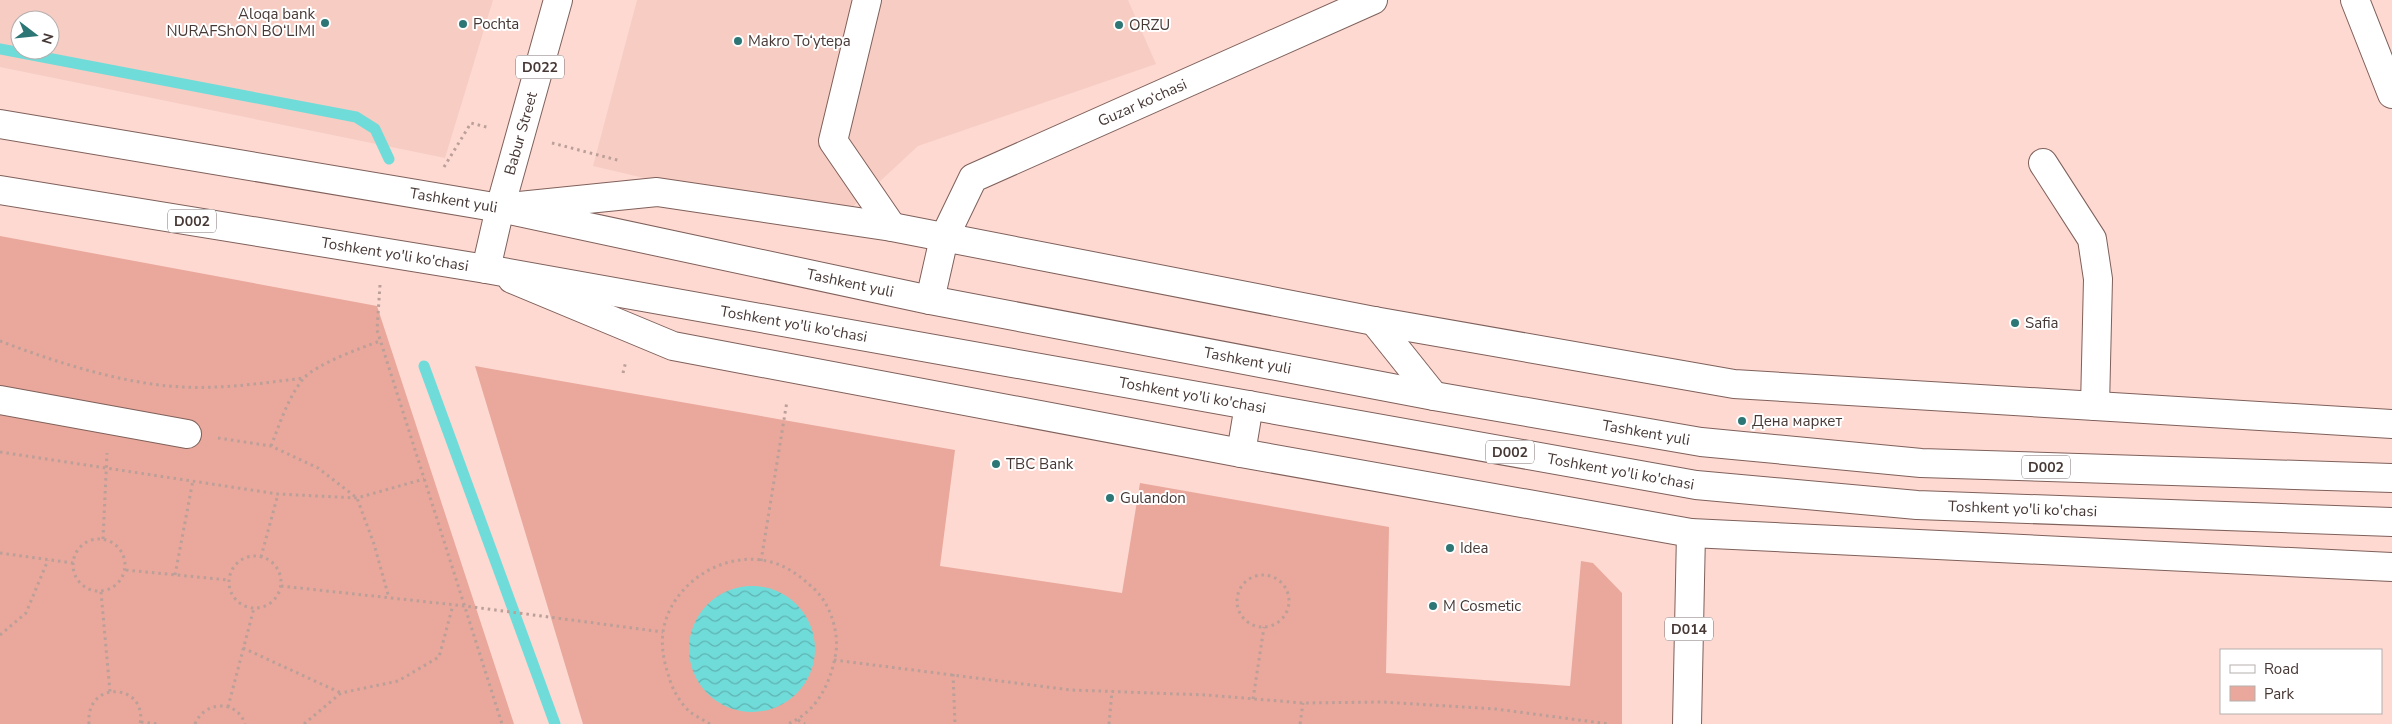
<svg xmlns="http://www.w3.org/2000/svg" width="2392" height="724" font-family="'Nunito Sans',sans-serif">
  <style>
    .built { fill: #f7ccc3; fill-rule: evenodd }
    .green { fill: #e9a89b }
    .water { fill: url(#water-waves) }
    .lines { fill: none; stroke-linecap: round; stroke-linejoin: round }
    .stream { stroke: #70dcda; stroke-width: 11 }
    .minor-casing { stroke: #7f605a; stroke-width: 30 }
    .major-casing { stroke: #7f605a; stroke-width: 30 }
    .path { stroke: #bb9f99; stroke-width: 3; stroke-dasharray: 2.5 4; stroke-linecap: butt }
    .minor { stroke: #fff; stroke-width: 28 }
    .major { stroke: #fff; stroke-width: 28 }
    .poi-dot { fill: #2c7675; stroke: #fff; stroke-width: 2 }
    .labels { text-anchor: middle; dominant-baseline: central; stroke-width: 4; stroke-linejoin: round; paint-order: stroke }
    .shield { fill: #fff; stroke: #7e7472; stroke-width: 1 }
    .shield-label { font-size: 14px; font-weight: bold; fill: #463835 }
    .poi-label { font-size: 15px; fill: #463835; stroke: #fff; text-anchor: start }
    .street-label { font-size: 15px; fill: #463835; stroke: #fff }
  </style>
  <defs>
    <pattern id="water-waves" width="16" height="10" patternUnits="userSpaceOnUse" patternTransform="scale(1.25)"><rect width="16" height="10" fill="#70dcda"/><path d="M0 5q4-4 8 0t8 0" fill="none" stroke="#5eb3b2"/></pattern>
  </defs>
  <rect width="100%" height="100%" fill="#fdd9d2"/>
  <!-- built -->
  <path class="built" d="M 0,0 L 493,0 L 445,158 L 0,67 ZM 20,20 L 50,20 L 50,50 L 20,50 Z
    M 637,0 L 1128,0 L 1156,64 L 918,146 L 835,223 L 593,166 Z"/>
  <!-- green -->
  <path class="green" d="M 0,236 L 377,306 L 514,724 L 0,724 Z
    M 475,366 L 955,450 L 940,566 L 1122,593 L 1140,483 L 1389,527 L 1386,673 L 1570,686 L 1581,561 L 1593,563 L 1622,593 L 1622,724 L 583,724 Z"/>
  <!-- water -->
  <path class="water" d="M689 649a63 63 0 1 1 126 0a63 63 0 1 1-126 0Z"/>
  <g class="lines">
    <!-- stream -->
    <path class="stream" d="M 0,49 L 356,117 L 375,129 L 389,159
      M 424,366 L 555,724"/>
    <!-- minor casing -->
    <g class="minor-casing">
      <g id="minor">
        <path d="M 867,0 L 833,141 L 892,227"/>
        <path d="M 2355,0 L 2392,94"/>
        <path d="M 2043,163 L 2092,239 L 2098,279 L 2095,406"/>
        <path d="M 508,207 L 657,192 L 892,227 L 1374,321 L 1734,384 L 2392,424"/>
        <path id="s1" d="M 944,238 L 973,178 L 1373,0"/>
        <path d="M 512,279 L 673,346 L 1241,453 L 1691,533 L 2392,567"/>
        <path d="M 0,400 L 187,434"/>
      </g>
    </g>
    <!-- major casing -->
    <g class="major-casing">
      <g id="major">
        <path id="s2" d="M 0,124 L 500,208 L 930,300 L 1434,396 L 1701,442 L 1921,463 L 2392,478"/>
        <path id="s3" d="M 0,190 L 486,269 L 1696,485 L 1917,505 L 2392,522"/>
        <path id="s4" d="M 486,269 L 500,208 L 558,0"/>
        <path d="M 930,300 L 944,238"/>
        <path d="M 1374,321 L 1434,396"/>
        <path d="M 1241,453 L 1249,405"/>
        <path d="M 1687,724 L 1691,533"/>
      </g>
    </g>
    <!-- path -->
    <path class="path" d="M 552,143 L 621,161
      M 444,167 L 471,123 L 490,128
      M 380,285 L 377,330 L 502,724
      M 0,341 C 55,362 123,384 182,387 C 223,389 264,383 304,378
      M 623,373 L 626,361
      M 218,438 L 271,446 L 318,468 L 357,498 L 374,544 L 389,598
      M 271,446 C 280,423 288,398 303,379 C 316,364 361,348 380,341
      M 0,452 L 278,494 L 357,498 L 424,479
      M73 565a26 26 0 1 1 52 0a26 26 0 1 1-52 0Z
      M 103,539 L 107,453
      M 0,553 L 73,563
      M229 582a26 26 0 1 1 52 0a26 26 0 1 1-52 0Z
      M 261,557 L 278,494
      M 761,561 L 787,401
      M 126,570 L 228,580
      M1237 601a26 26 0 1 1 52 0a26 26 0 1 1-52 0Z
      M 175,575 L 193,480
      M 281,586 L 465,606 L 663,632
      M 101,592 L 110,692
      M 0,635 L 26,613 L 48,560
      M 243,648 L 341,693
      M 834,660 L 1071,690 L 1207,695 L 1303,703 L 1383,702 L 1496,709 L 1609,724
      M 953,674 L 955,724
      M 1253,699 L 1264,627
      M 228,707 L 254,608
      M 798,720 L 805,724
      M 141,722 L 158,724
      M 89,724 C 85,679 148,683 140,724
      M 195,724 C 204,701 237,699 245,724
      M 304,724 L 341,693 L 398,681 L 439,657 L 453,605
      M 710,724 C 703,720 696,716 690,712 C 681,704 672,689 669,677 C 664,662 661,648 663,632 C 670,584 724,549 771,562 C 787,566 800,576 812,587 C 829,601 839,630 836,652 C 831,682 818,711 788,724
      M 1109,724 L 1112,691
      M 1300,724 L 1303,703"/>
    <!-- minor -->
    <use href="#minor" class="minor"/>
    <!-- major -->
    <use href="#major" class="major"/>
  </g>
  <!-- markers -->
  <g class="poi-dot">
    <circle cx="325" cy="23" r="5"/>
    <circle cx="463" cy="24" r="5"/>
    <circle cx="1119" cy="25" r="5"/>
    <circle cx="738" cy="41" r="5"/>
    <circle cx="2015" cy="323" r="5"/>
    <circle cx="1742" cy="421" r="5"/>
    <circle cx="996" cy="464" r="5"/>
    <circle cx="1110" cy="498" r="5"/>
    <circle cx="1450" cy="548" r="5"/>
    <circle cx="1433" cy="606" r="5"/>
  </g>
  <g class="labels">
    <!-- shield labels -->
    <g class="shield">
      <rect x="516" y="55.5" width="48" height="23" rx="4"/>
      <rect x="168" y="209.5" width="48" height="23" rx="4"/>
      <rect x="1486" y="440.5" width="48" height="23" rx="4"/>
      <rect x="2022" y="455.5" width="48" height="23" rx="4"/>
      <rect x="1665" y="617.5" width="48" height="23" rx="4"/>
    </g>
    <g class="shield-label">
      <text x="540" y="67">D022</text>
      <text x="192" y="221">D002</text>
      <text x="1510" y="452">D002</text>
      <text x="2046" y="467">D002</text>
      <text x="1689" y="629">D014</text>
    </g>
    <!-- poi labels -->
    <g class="poi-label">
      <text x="315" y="14" text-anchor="end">Aloqa bank<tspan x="315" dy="17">NURAFShON BO‘LIMI</tspan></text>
      <text x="473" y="24">Pochta</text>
      <text x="1129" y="25">ORZU</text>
      <text x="748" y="41">Makro To‘ytepa</text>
      <text x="2025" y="323">Safia</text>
      <text x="1752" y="421">Дена маркет</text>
      <text x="1006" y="464">TBC Bank</text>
      <text x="1120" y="498">Gulandon</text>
      <text x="1460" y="548">Idea</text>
      <text x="1443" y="606">M Cosmetic</text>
    </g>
    <!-- street labels -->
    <g class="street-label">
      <text stroke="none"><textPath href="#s1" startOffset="252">Guzar ko‘chasi</textPath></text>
      <text stroke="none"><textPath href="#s4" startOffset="140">Babur Street</textPath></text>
      <text stroke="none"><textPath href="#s2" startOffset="460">Tashkent yuli</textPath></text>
      <text stroke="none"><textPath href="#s3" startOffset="400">Toshkent yo'li ko'chasi</textPath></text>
      <text stroke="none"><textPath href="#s2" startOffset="865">Tashkent yuli</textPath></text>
      <text stroke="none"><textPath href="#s3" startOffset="805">Toshkent yo'li ko'chasi</textPath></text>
      <text stroke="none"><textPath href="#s2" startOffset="1270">Tashkent yuli</textPath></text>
      <text stroke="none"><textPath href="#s3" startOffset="1210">Toshkent yo'li ko'chasi</textPath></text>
      <text stroke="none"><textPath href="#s2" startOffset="1675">Tashkent yuli</textPath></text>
      <text stroke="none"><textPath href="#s3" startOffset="1645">Toshkent yo'li ko'chasi</textPath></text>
      <text stroke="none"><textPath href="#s3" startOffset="2049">Toshkent yo'li ko'chasi</textPath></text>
    </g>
  </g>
  <!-- legend -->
  <rect x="2220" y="649" width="162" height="65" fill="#ffffff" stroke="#b5afae"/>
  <rect x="2230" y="665" width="25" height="8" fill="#ffffff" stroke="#b5afae"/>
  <text x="2264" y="674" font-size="15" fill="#463835">Road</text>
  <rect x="2230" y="686" width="25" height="15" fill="#e9a89b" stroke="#b5afae"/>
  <text x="2264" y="699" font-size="15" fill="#463835">Park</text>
  <!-- north arrow -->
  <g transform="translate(35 35) rotate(106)"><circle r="24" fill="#ffffff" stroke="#b5afae"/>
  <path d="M0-4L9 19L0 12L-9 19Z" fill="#2c7675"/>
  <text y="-8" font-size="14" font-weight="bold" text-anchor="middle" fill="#463835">N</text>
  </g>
</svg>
